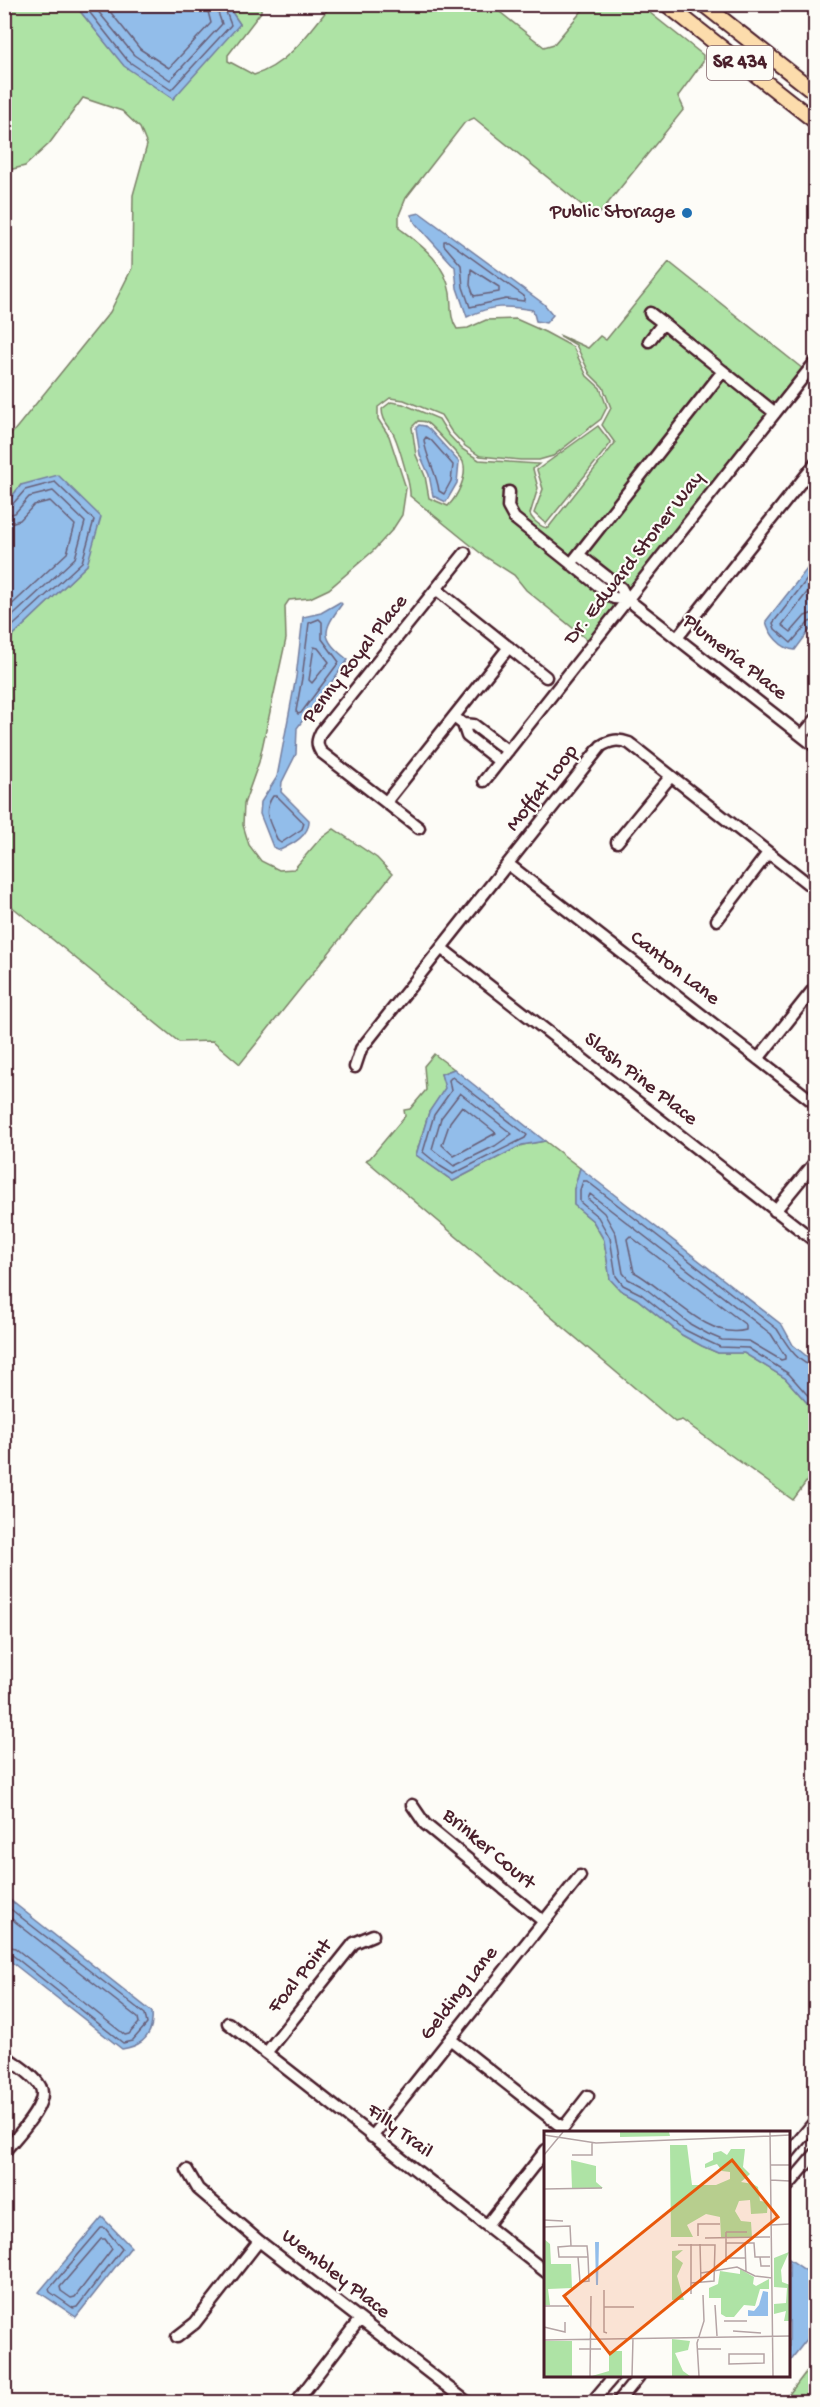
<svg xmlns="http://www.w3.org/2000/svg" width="820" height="2407" font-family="'Gochi Hand',sans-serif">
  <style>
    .green { fill: #aee3a5; stroke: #7c8168; stroke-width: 1.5; fill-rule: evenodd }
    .water { fill: #92bdea; stroke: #757e9e; stroke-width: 1.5 }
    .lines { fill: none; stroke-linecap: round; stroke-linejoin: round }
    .shore { stroke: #675e77; stroke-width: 1.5 }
    .minor-casing { stroke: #4a1f2b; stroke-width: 15 }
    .major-casing { stroke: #4a1f2b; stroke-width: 18 }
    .minor { stroke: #fdfcf7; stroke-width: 10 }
    .major { stroke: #fcdcac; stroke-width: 14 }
    .poi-dot { fill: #1f6fb2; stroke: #fdfcf7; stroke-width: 2 }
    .labels { text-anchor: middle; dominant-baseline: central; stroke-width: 4.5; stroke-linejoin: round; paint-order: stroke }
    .shield { fill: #fdfcf7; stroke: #806168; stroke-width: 1.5 }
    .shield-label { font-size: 20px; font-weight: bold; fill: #4a1f2b }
    .poi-label { font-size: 21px; fill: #4a1f2b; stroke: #fdfcf7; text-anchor: end }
    .street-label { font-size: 21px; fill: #4a1f2b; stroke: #fdfcf7 }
    .inset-road { fill: none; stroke: #b5a4a5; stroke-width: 1.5 }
    .view { fill: #e8590c; fill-opacity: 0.15; stroke: #e8590c; stroke-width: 3 }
    .inset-edge { fill: none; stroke: #4a1f2b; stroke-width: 3 }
  </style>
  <rect width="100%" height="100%" fill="#fdfcf7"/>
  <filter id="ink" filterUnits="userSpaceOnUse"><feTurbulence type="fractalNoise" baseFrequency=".0167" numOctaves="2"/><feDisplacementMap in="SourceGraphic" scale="12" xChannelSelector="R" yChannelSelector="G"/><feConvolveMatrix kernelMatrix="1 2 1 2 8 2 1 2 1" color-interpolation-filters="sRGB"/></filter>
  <g filter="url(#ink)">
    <!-- green -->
    <path class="green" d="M 332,4 L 491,5 L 544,47 L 554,44 L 587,5 L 640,5 L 703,55 L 703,62 L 678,96 L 684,109 L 600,213 L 593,214 L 474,118 L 465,122 L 406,198 L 399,215 L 399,228 C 422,246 445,262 450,293 C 452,306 449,317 457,329 L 468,328 L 486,320 L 516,319 L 545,332 L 573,347 L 587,376 L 600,388 L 607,407 L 601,419 L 553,456 L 539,460 L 520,460 L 480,456 L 465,446 L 451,431 L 441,415 L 404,400 L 390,398 L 378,407 L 378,419 L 389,436 L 406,488 L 402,515 L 393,529 L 373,551 L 329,589 L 310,598 L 289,600 L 285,606 L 286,639 L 259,762 L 244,804 L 243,825 L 249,845 L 261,861 L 279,870 L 294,869 L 319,840 L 334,829 L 377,858 L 392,874 L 240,1064 L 213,1041 L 179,1042 L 5,901 L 5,643 L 87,565 L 21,485 L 5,505 L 5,442 L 110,312 L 132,268 L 133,195 L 147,145 L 140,128 L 122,111 L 83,98 L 49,144 L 25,166 L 5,171 L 5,5 L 75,5 L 124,65 L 240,24 L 227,5 L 261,5 L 261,12 L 228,55 L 228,61 L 254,75 C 289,64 309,32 332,4 Z
      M 669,262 L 803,369 L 628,590 L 603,568 L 590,585 L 618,603 L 580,651 L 586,642 L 585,638 L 526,590 L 514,575 L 484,556 L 410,496 C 411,486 399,446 394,435 C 389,425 382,421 382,409 L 391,402 L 403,404 L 439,419 L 448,434 L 462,449 L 479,460 L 539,464 L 533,469 L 538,488 L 530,514 C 532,520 542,528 548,528 L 615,443 L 602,425 L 611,408 L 603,387 L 590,374 L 576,345 L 559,335 L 588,348 L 600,336 L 606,340 ZM 418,421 C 421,421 425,421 427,423 C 431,425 462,459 463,462 C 468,476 457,497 448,506 L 429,498 L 425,476 L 416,455 L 412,427 Z
      M 598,426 L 611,443 L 546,524 L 534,513 L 543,489 L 537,470 Z
      M 434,1054 L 454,1069 L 441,1074 L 446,1088 L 429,1112 L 416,1155 L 453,1181 L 522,1145 L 545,1141 L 580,1168 L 574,1189 L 574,1205 L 593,1221 L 604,1240 L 610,1279 L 620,1290 L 637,1299 L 682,1335 L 702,1346 L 718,1353 L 744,1353 L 785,1378 L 809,1405 L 815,1406 L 815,1470 L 793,1500 L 682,1420 L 675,1422 L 366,1160 L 370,1158 L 405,1116 L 404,1110 L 410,1109 L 426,1090 L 424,1066 Z
      M 815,2360 L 815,2402 L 785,2402 L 784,2401 Z"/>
    <!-- water -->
    <path class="water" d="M 75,5 L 227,5 L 240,24 L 173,99 L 124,66 Z
      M 420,213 L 544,304 L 553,315 L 546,323 L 536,321 L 533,310 C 505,305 492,305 467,317 L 457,288 L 455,267 L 416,224 L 411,215 Z
      M 419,425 L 425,426 L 430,430 L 459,462 L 457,483 L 446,502 L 433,496 L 429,475 L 420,455 L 416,428 Z
      M 58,475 L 101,517 L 87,565 L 5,643 L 5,505 L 21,485 Z
      M 814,560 L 815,623 L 795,650 C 781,649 769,634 766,621 Z
      M 340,602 L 342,604 C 322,631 320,638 348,660 L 297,728 L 296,754 L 282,782 L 281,792 L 309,820 C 310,835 293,844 280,850 L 273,847 L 260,814 L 261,802 L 277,777 L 296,677 L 303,617 L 321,613 Z
      M 454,1069 L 545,1141 L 522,1145 L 453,1181 L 416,1155 L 429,1112 L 445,1088 L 441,1074 Z
      M 580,1168 L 782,1325 L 793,1345 L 815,1363 L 815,1406 L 809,1405 L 785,1378 L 744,1353 L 718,1353 L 702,1346 L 682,1335 L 637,1299 L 620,1290 L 610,1279 L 604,1240 L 593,1221 L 574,1205 L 574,1189 Z
      M 5,1896 L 152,2012 C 154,2034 143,2046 122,2049 L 5,1957 Z
      M 102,2217 L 131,2247 L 76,2317 L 39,2292 Z
      M 789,2259 L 815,2277 L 815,2329 L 789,2362 Z"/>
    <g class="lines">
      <!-- shore -->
      <path class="shore" d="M 83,4 L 128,61 L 171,90 L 231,25 L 223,4
        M 92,4 L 134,55 L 170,80 L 222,24 L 215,4
        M 104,4 L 140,49 L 169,68 L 211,23 L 206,4
        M 444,241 L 448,241 L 524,296 L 524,301 L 506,299 L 470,307 L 463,287 L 461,265 L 444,245 Z
        M 471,269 L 499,287 L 499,292 L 474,296 L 470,285 Z
        M 426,437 L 431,440 L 453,465 L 451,481 L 444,494 L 439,491 C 437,473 426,458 424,440 Z
        M 4,508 L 11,506 L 25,490 L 55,482 L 94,520 L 82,562 L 4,634
        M 4,516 L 15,513 L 29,497 L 53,491 L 85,522 L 75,558 L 4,624
        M 4,525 L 20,520 L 34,505 L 50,501 L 75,525 L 67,553 L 4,612
        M 816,568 L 773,623 L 775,629 L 791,643 L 809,622 L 816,620
        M 816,581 L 782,625 L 791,632 L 805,616 L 816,612
        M 319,619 L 322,622 L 322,639 L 339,662 L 301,713 L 298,714 L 296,711 L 302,678 L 309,623 Z
        M 314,647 L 318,648 L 329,662 L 312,683 L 309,680 Z
        M 273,796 L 277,796 L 304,823 L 302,829 L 281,843 L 278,841 C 271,824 261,813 273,796 Z
        M 452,1077 L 527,1135 L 525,1138 L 453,1174 L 440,1166 L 423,1152 L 434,1115 L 451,1091 L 449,1080 Z
        M 460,1093 L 512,1134 L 495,1146 L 454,1166 L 432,1149 L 441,1118 Z
        M 462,1106 L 496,1133 L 454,1156 L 442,1145 L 450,1122 Z
        M 590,1194 L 771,1334 L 785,1356 L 785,1359 L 781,1360 L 749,1341 L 722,1340 L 708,1334 L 690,1324 L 645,1288 L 628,1279 L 623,1273 L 616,1234 L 604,1213 L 588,1199 Z
        M 630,1236 L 746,1325 L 746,1330 C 706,1341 667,1289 634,1272 L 627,1239 Z
        M 816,1367 C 797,1364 786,1343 777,1329 L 587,1181 L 583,1181 L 580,1190 L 580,1202 L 598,1217 L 610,1238 L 616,1276 L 623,1285 L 641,1294 L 685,1330 L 705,1340 L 720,1347 L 748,1348 L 789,1374 L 811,1399 L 816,1400
        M 4,1904 L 145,2014 L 147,2024 L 132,2041 L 123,2043 L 11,1954 L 4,1953
        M 4,1913 L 138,2018 L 139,2023 L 129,2034 L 125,2035 L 15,1948 L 4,1945
        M 101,2228 L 105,2228 L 122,2249 L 77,2307 L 73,2308 L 50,2292 L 49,2289 Z
        M 101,2239 L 105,2239 L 112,2249 L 75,2297 L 71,2298 L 61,2291 L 60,2287 Z"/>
      <!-- minor casing -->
      <g class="minor-casing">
        <path id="minor" d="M 650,313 L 663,323
          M 649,341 L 663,323 L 775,413
          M 509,492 L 508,507 L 514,518 L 614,598 L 627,599
          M 579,555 L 621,588 L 627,599 L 816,747
          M 571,564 L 723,371
          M 436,589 L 546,677
          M 677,638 L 816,463
          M 454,717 L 463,724 L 467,736 L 499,761
          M 463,724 L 474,725 L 508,751
          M 802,736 L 816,719
          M 484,781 L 816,361
          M 386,802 L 509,647
          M 419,828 L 321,752 C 316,744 317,740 321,732 L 465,553
          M 617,842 L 671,776
          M 508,864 L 816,1104
          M 717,920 L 768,853
          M 441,948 L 816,1242
          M 758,1059 L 816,986
          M 355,1067 L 361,1049 L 601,746 C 611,740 618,739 629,743 L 816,890
          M 775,1211 L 816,1161
          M 412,1805 L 425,1824 L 543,1921
          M 228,2023 L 546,2272
          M 450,2039 L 563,2128
          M 266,2053 L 354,1943 L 373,1935
          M 4,2055 C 16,2064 33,2074 40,2086 C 51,2103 15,2138 4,2152
          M 560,2132 L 588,2096
          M 372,2137 L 580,1876
          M 788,2154 L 816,2120
          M 187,2170 L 198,2189 L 259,2241 L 467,2402
          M 788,2186 L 816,2153
          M 487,2225 L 546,2150
          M 177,2337 L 195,2323 L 259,2241
          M 296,2402 L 360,2319
          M 592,2402 L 614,2376
          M 618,2402 L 639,2376"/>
      </g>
      <!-- major casing -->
      <g class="major-casing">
        <path id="major" d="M 666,4 L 816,122
          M 703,4 L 816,93"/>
      </g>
      <!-- minor -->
      <use href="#minor" class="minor"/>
      <!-- major -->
      <use href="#major" class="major"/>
    </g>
  </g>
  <!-- markers -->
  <circle class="poi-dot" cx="687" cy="213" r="6"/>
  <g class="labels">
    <!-- shield labels -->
    <rect class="shield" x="707" y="46" width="66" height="34" rx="4.5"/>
    <g class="shield-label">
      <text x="740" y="63">SR 434</text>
    </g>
    <!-- poi labels -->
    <g class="poi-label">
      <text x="675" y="213">Public Storage</text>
    </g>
    <!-- street labels -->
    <g class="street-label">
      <text transform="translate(635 559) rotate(-52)">Dr. Edward Stoner Way</text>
      <text transform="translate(734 658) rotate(38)">Plumeria Place</text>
      <text transform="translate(356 660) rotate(-52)">Penny Royal Place</text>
      <text transform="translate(543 789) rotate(-52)">Moffat Loop</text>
      <text transform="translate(674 969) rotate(38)">Canton Lane</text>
      <text transform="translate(640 1080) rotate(38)">Slash Pine Place</text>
      <text transform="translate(488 1850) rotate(40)">Brinker Court</text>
      <text transform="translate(301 1977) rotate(-51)">Foal Point</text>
      <text transform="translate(460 1994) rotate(-52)">Gelding Lane</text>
      <text transform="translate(399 2132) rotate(37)">Filly Trail</text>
      <text transform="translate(335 2275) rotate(38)">Wembley Place</text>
    </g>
  </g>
  <!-- overview -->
  <g transform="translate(544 2131)">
    <rect width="246" height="246" fill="#fdfcf7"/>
    <path d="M 76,1 L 125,1 L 126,5 L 76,6 ZM 126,14 L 143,14 L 148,54 L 172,54 L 186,48 L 186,41 L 178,40 L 173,33 L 161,37 L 161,33 L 169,29 L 169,22 L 177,20 L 183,24 L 187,18 L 201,18 L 199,36 L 206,43 L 197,51 L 209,53 L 214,56 L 216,70 L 224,71 L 223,82 L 207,83 L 206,69 L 195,70 L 191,80 L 197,90 L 207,91 L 208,106 L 177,106 L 176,86 L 162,83 L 143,94 L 149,106 L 127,106 ZM 27,29 L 52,35 L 52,51 L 59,57 L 28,58 ZM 0,108 L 6,113 L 7,133 L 27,133 L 28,157 L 4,158 L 6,174 L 0,174 ZM 139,119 L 131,126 L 139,132 L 133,145 L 140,169 L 128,169 L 128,120 ZM 245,121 L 237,139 L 238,151 L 246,154 L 246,190 L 240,190 L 242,180 L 230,183 L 230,173 L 242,172 L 243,157 L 230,156 L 230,127 ZM 196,138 L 210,146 L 209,153 L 212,155 L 225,148 L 225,158 L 216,158 L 211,175 L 200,174 L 190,186 L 182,186 L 177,183 L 177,167 L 165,167 L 165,157 L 174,153 L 176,140 L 196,143 ZM 128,208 L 146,210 L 144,219 L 131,222 L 139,240 L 146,245 L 128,245 ZM 0,210 L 28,210 L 28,245 L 0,245 ZM 65,220 L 78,220 L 78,245 L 48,245 L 65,240 Z" fill="#aee3a5"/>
    <path d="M 51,111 L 55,111 L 54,154 L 52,154 ZM 219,160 L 224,161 L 224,185 L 204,185 L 204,179 L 210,180 L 215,174 Z" fill="#92bdea"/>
    <path class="inset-road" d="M 226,1 L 229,245M 0,4 L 52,12 L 226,5M 226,5 L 246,4M 0,24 L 19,1M 28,24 L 48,24 L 48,12M 227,34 L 246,34M 226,49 L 246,50M 0,58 L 58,57M 0,89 L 19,90M 226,94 L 246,93M 0,96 L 26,95 L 27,115M 182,101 L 203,101M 154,105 L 154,93 L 176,93M 161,107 L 226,106M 182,112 L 210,112 L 211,126 L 226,126M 201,112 L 202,140M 147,113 L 147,163M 156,113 L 157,152M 134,114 L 171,114 L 170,150 L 147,152M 26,115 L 43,115 L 44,126 L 15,126 L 14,116 ZM 34,126 L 36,151 L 45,150 L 44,126M 216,126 L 217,135 L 226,135M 182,127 L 201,127M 182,131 L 182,101M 157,142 L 193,136 L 211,145 L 228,147M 60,159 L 60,201 L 63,202M 171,174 L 173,205M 0,175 L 25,175M 60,176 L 90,176M 180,190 L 203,190M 0,196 L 21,201 L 21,191M 189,200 L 217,202M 0,209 L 246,205M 35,218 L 57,218M 154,218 L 177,218M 185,223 L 220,223 L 220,232 L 185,233 ZM 46,245 L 47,165M 88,245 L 89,207M 155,245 L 153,212 L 160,190 L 159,164"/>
    <path class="view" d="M 188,29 L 234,86 L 66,223 L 20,165 Z"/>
    <rect width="246" height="246" class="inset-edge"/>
  </g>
  <!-- margin -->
  <rect width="820" height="2407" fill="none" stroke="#fdfcf7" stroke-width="24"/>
  <rect x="12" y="12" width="796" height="2383" fill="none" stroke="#4a1f2b" stroke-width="2" filter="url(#ink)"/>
</svg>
